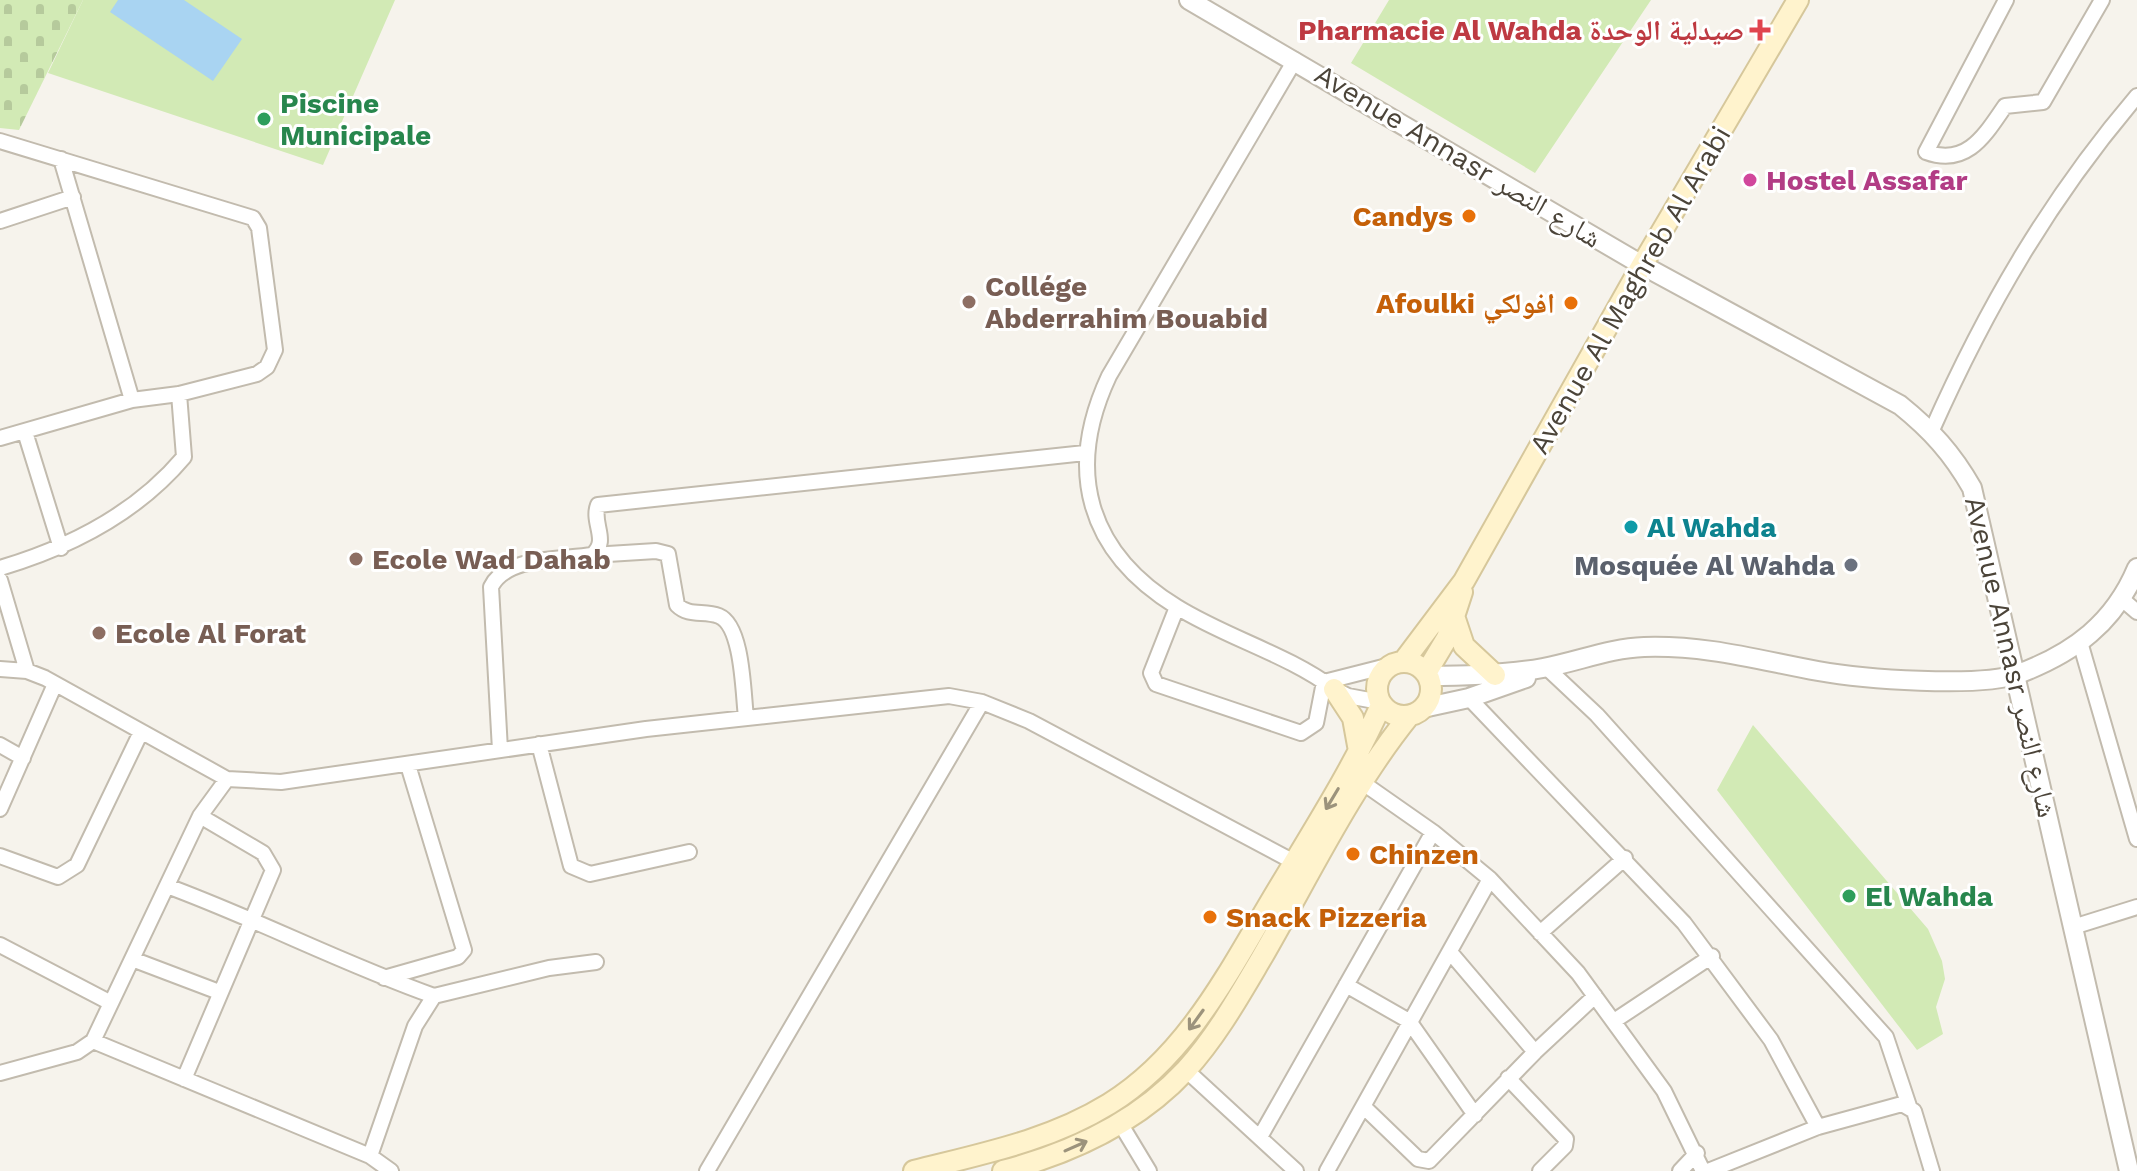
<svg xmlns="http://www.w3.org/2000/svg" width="2137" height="1171" font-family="'Work Sans','Noto Naskh Arabic',sans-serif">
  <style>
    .cemetery { fill: url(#cemetery-stones) }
    .green { fill: #d2eab5 }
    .water { fill: #a9d4f2 }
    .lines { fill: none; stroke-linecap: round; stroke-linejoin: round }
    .minor-casing { stroke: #c2bbae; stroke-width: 18 }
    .tertiary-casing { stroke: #c2bbae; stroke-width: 22 }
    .secondary-casing { stroke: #d6c79b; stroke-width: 24 }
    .minor { stroke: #fff; stroke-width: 14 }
    .tertiary { stroke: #fff; stroke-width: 18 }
    .secondary { stroke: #fff3cd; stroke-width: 20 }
    .oneway { stroke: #9c937c }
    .health-dot { fill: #e0444e; stroke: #fff; stroke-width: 3 }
    .leisure-dot { fill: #2e9e5b; stroke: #fff; stroke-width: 3 }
    .hotel-dot { fill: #d1479c; stroke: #fff; stroke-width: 3 }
    .food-dot { fill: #e8710a; stroke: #fff; stroke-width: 3 }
    .education-dot { fill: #8d6e63; stroke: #fff; stroke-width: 3 }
    .culture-dot { fill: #0f9aa8; stroke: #fff; stroke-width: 3 }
    .worship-dot { fill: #6b7280; stroke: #fff; stroke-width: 3 }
    .labels { text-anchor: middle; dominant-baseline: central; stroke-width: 6; stroke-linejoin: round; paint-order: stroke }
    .health-label { font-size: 28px; font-weight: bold; fill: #be3a42; stroke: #fff; text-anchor: end }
    .leisure-label { font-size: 28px; font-weight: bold; fill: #27864d; stroke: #fff; text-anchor: start }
    .street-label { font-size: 28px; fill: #4b4439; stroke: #fff }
    .hotel-label { font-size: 28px; font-weight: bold; fill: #b23c85; stroke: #fff; text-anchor: start }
    .food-label { font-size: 28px; font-weight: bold; fill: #c56008; stroke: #fff; text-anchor: end }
    .education-label { font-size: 28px; font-weight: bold; fill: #785e54; stroke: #fff; text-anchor: start }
    .culture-label { font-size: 28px; font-weight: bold; fill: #0d838f; stroke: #fff; text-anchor: start }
    .worship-label { font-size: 28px; font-weight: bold; fill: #5b616d; stroke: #fff; text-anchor: end }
  </style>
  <defs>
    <pattern id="cemetery-stones" width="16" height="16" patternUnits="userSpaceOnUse" patternTransform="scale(2)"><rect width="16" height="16" fill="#d2eab5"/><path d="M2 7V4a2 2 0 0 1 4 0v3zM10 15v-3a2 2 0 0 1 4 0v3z" fill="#b6ca9c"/></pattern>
  </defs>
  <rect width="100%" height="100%" fill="#f6f3ec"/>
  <!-- cemetery -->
  <path class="cemetery" d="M 0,0 L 83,0 L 19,130 L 0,128 Z"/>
  <!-- green -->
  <path class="green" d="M 83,0 L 395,0 L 323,165 L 48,73 Z
    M 1389,0 L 1651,0 L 1535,173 L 1351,63 Z
    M 1753,725 L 1928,929 L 1942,961 L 1945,979 L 1936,1007 L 1943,1034 L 1917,1050 L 1717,790 Z"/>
  <!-- water -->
  <path class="water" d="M 118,0 L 184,0 L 242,39 L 213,81 L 110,12 Z"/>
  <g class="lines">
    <!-- minor casing -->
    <g class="minor-casing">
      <path id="minor" d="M 2006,0 L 1926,152 C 1967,167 1985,135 2005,106 L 2043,102 L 2102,0
        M 1295,60 L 1109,376 C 1065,470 1087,552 1177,607 C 1227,638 1287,654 1334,689 L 1348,696 L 1380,702
        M 0,141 L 253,218 L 259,228 L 275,350 L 267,367 L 257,374 L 179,394 L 132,400 L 0,438
        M 61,159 L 132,400
        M 0,221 L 73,197
        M 1932,430 C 1986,308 2050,198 2137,96
        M 25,432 L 61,548
        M 592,555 L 656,551 L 668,554 L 677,605 C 689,617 704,610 719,616 C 743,626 743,694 746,717
        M 0,568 C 71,547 136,514 184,457 L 179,394
        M 0,580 L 27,671
        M 2123,600 L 2137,612
        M 1177,607 L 1151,673 L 1156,684 L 1301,733 L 1316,723 L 1324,682
        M 2080,642 L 2137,839
        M 1547,668 L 1597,715 L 1886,1037 L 1909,1106
        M 0,669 L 27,671 L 45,678 L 227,779 L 281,782 L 646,729 L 949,696 L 982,702 L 1029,721 L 1294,862
        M 1324,682 L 1391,665
        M 1469,698 L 1684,923 L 1771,1040 L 1818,1127
        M 539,744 L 571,866 L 590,874 L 689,852
        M 0,745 L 23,758
        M 500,750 L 491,587 C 506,556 561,560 592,555 C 610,541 591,523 598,505 L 1085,453
        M 1363,783 L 1433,832 L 1490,879 L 1578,973 L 1664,1091 L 1703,1171
        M 0,809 L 55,684
        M 0,856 L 58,877 L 77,865 L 141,732
        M 167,886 C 257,919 343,964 434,996
        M 2073,927 L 2137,907
        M 1540,933 L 1625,858
        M 0,945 L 111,1003
        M 1450,952 L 1535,1052
        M 132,959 L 219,992
        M 384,978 L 458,957 L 464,950 L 408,765
        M 1346,985 L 1409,1021 L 1475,1115
        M 1614,1021 L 1712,956
        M 93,1041 L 370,1156 L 391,1171
        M 1186,1070 L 1296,1171
        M 0,1073 L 77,1052 L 93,1041 L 200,816 L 227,779
        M 1508,1078 L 1566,1139 L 1565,1146 L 1540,1171
        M 184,1079 L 273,870 L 263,853 L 200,816
        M 1364,1107 L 1418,1159 L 1429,1161 L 1535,1052 L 1595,996
        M 1120,1123 L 1149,1171
        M 1260,1137 L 1433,832
        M 370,1156 L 415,1026 L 434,996 L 549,968 L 596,962
        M 707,1171 L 982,702
        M 1327,1171 L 1490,879
        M 1680,1171 L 1697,1153
        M 1708,1171 L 1818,1127 L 1902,1104 L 1914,1111 L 1932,1171"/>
    </g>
    <!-- tertiary casing -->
    <g class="tertiary-casing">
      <path id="tertiary" d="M 1189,0 L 1642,265 L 1900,405 C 1931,430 1952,453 1972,488 L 2129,1171
        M 1428,676 C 1467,676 1505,675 1543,668 C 1577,662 1610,648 1644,647 C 1707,645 1758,660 1818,671 C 1862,679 1979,688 2018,674 C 2074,653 2114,623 2137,568
        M 1423,708 L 1469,698 L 1526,678"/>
    </g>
    <!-- secondary casing -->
    <g class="secondary-casing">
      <path id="secondary" d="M 1455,619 L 1464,646 L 1495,675
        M1377 689a27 27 0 1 1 54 0a27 27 0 1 1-54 0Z
        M 1403,662 L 1464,581 L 1642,265 L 1798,0
        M 1426,673 L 1447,638 L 1462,592
        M 1334,689 L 1353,718 L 1359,751
        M 914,1171 C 981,1154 1049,1141 1109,1104 C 1190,1054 1232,965 1280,886 C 1316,826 1353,768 1381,705
        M 1003,1171 C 1071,1153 1137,1123 1186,1070 C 1216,1037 1238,998 1261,959 C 1308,878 1350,789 1409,716"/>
    </g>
    <!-- minor -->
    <use href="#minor" class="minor"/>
    <!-- tertiary -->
    <use href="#tertiary" class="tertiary"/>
    <!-- secondary -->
    <use href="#secondary" class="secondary"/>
  </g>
  <!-- one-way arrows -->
  <defs><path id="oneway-shaft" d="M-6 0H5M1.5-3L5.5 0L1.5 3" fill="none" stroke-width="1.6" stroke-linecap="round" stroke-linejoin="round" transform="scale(2)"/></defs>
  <g class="oneway">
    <use href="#oneway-shaft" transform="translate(1332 799) rotate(121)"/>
    <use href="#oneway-shaft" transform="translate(1196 1020) rotate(126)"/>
    <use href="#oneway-shaft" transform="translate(1076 1146) rotate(-24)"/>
  </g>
  <!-- markers -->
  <path class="health-dot" d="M1756 18h8v8h8v8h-8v8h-8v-8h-8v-8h8z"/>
  <g class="leisure-dot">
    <circle cx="264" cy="119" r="8"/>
    <circle cx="1849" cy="896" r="8"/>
  </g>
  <circle class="hotel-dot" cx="1750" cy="180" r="8"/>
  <g class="food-dot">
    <circle cx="1469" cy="216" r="8"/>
    <circle cx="1571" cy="303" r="8"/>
    <circle cx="1353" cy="854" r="8"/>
    <circle cx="1210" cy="917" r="8"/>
  </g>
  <g class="education-dot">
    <circle cx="969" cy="302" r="8"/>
    <circle cx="356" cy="559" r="8"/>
    <circle cx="99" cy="633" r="8"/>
  </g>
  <circle class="culture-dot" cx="1631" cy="527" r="8"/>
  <circle class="worship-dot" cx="1851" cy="565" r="8"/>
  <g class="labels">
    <!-- health labels -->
    <g class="health-label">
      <text x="1744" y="30">Pharmacie Al Wahda صيدلية الوحدة</text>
    </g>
    <!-- leisure labels -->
    <g class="leisure-label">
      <text x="280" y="103">Piscine<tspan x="280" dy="32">Municipale</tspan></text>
      <text x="1865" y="896">El Wahda</text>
    </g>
    <!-- street labels -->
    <g class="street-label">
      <text transform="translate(1458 156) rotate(31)">Avenue Annasr شارع النصر</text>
      <text transform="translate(1630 290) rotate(-60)">Avenue Al Maghreb Al Arabi</text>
      <text transform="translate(2011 657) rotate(77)">Avenue Annasr شارع النصر</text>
    </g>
    <!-- hotel labels -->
    <g class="hotel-label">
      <text x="1766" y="180">Hostel Assafar</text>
    </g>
    <!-- food labels -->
    <g class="food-label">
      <text x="1453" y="216">Candys</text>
      <text x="1555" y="303">Afoulki افولكي</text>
      <text x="1369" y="854" text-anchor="start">Chinzen</text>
      <text x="1226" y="917" text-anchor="start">Snack Pizzeria</text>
    </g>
    <!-- education labels -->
    <g class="education-label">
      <text x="985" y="286">Collége<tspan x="985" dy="32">Abderrahim Bouabid</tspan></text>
      <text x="372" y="559">Ecole Wad Dahab</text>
      <text x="115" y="633">Ecole Al Forat</text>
    </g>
    <!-- culture labels -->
    <g class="culture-label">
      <text x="1647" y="527">Al Wahda</text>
    </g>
    <!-- worship labels -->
    <g class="worship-label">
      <text x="1835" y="565">Mosquée Al Wahda</text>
    </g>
  </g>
</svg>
